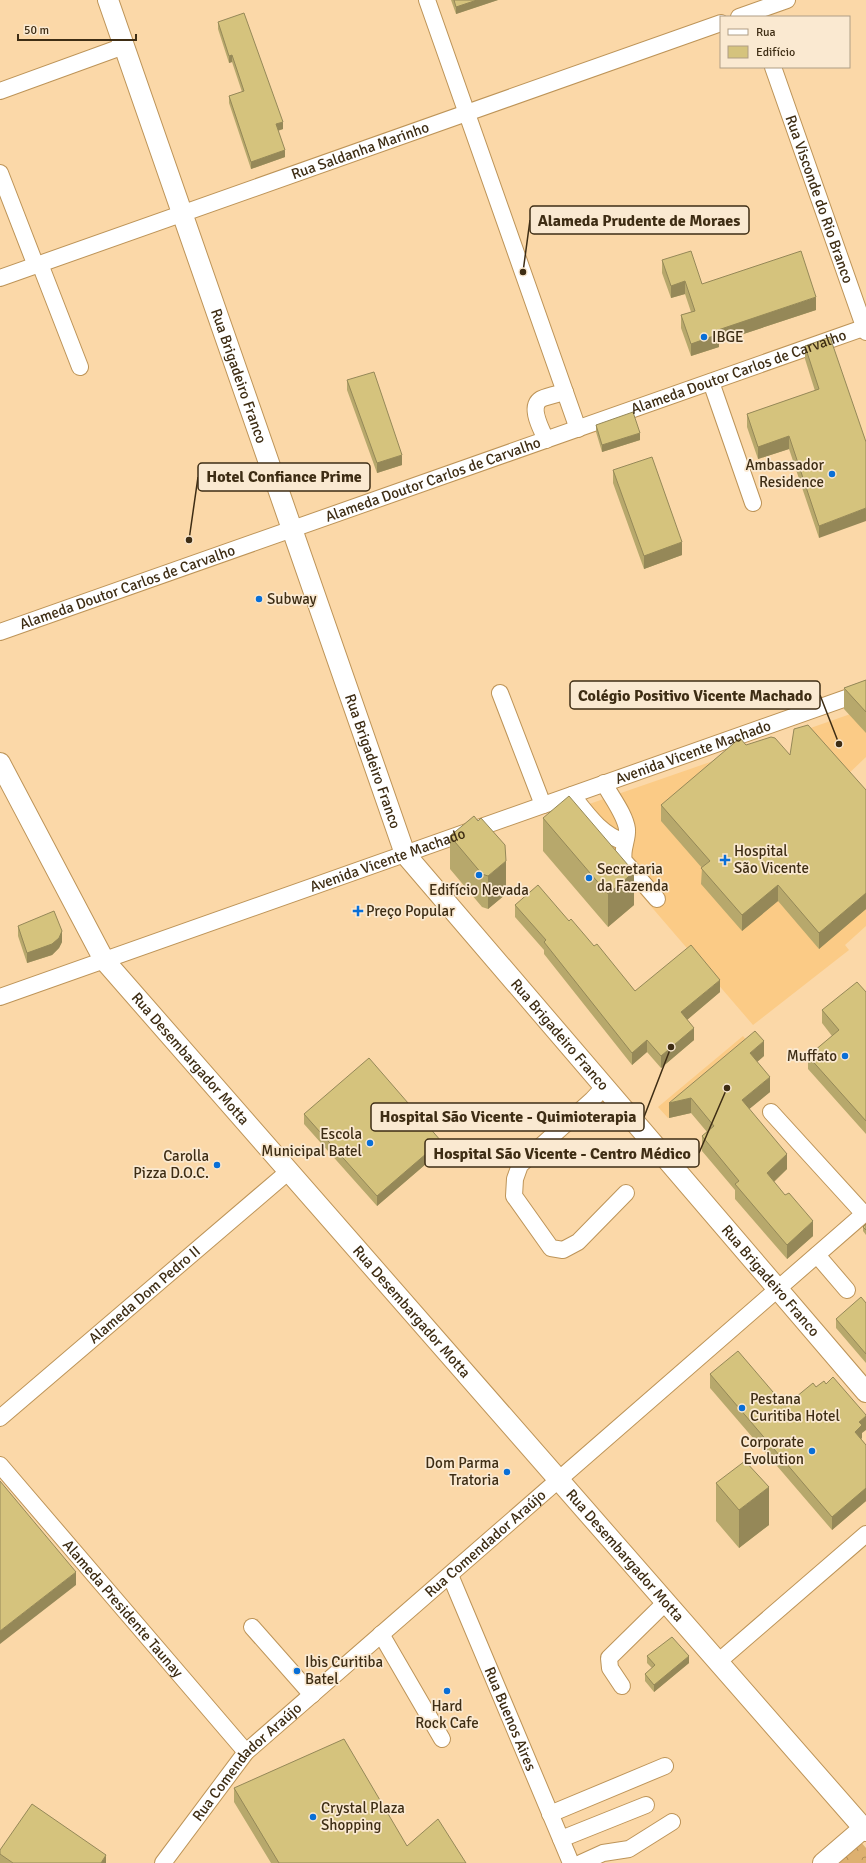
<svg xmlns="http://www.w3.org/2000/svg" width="866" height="1863" font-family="Signika,sans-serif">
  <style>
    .built { fill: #fbcb86 }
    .forest { fill: url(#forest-crowns) }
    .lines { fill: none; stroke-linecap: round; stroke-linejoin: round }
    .minor-casing { stroke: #bd9458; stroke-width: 18 }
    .major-casing { stroke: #bd9458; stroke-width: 22 }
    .minor { stroke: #fff; stroke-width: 16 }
    .major { stroke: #fff; stroke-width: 20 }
    .wall { fill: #b7a86c }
    .shaded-wall { fill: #958858 }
    .building { fill: #d5c37d; stroke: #958858 }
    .poi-dot { fill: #096fd7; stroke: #fae9d1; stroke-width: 1.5 }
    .labels { text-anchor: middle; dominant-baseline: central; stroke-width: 3.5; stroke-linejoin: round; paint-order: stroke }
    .street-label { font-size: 15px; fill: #3e2d14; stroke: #fae9d1 }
    .poi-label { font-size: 15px; fill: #3e2d14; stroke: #fae9d1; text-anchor: start }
    .leader { fill: none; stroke: #3e2d14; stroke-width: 1.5 }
    .callout-dot { fill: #3e2d14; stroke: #fae9d1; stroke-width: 1.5 }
    .callout { fill: #fae9d1; stroke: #3e2d14; stroke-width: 1.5 }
    .callout-label { font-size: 16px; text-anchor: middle; font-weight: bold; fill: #3e2d14 }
  </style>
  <defs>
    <pattern id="forest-crowns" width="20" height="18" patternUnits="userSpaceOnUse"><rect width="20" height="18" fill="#ddb070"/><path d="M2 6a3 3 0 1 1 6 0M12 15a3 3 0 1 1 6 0" fill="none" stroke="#b5905b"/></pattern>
  </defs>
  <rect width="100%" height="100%" fill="#fbd8a8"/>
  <!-- built -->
  <path class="built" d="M 859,711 L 866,718 L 866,757 L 842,780 L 802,731 Z
    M 742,751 L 866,891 L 866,926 L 845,945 L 849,950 L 753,1025 L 569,811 Z
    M 743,1036 L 752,1047 L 668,1118 L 658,1107 Z"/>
  <!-- forest -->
  <path class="forest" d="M 860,1841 L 866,1848 L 866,1863 L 836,1863 Z"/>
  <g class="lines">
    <!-- minor casing -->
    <g class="minor-casing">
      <g id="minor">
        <path d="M 427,0 L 578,429"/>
        <path d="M 739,17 L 787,0"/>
        <path id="s1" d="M 773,67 L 866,332"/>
        <path d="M 0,91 L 124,46"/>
        <path d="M 0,173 L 36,266"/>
        <path d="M 40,264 L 80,367"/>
        <path id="s2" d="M 0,278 L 721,23"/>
        <path d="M 711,382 L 753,503"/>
        <path d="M 546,440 C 542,430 528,407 541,399 C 548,396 558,394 565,392"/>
        <path id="s3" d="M 0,632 L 866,327"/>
        <path d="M 500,693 L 543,805"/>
        <path d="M 604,783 C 611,797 625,814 627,829 C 628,840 621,850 624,861 L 657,899"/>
        <path d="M 572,795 C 587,814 601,835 625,842"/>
        <path id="s4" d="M 0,997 L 866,691"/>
        <path d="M 604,1087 L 592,1100 L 520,1165 L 515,1179 L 514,1196 L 551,1248 L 563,1250 L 578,1242 L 626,1193"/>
        <path d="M 771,1112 L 864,1214"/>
        <path d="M 817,1255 L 847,1290"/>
        <path id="s5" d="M 0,1418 L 289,1171"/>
        <path id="s6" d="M 0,1465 L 246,1752"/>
        <path id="s7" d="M 450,1575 L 571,1863"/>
        <path d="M 252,1627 L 312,1695"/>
        <path d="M 381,1634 L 442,1739"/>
        <path d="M 718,1662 L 866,1534"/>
        <path d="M 622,1686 L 610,1668 L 609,1658 L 666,1602"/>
        <path d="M 550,1814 L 665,1766"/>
        <path d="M 561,1839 L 646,1805"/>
        <path id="s8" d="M 163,1863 L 246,1752 L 866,1212"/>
        <path d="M 581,1863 L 603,1853 L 629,1849 L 672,1822"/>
      </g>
    </g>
    <!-- major casing -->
    <g class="major-casing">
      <g id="major">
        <path id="s9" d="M 108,0 L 405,854 L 866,1392"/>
        <path id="s10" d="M 0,763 L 104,960 L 866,1831"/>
        <path d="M 823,1863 L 866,1826"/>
      </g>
    </g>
    <!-- minor -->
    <use href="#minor" class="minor"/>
    <!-- major -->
    <use href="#major" class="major"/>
  </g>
  <!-- wall -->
  <path class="wall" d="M 451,0 L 498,0 L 456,14 Z
    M 218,22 L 283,129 L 278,131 L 285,157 L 251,169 L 229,103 L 229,96 L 242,92 L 232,62 L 229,63 L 218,29 Z
    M 662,260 L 702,284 L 816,310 L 719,342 L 719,347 L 691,356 L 681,328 L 681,315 L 691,312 L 685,294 L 671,298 L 662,273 Z
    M 830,337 L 819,538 L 789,449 L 758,459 L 747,427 L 747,414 L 815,391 L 805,359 L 805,346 Z
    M 347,380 L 402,465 L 377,473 L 347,390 Z
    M 596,425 L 640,440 L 602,452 L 596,432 Z
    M 613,470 L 682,555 L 644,569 L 613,483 Z
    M 866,680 L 866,733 L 844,709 L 844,688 Z
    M 746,745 L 790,755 L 866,790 L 866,909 L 819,949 L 778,901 L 742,931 L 701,884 L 702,868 L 661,821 L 661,805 Z
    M 543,818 L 634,905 L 608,927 L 543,851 Z
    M 450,836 L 506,894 L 488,909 L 482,907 L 450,869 Z
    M 515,905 L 569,921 L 594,946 L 635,991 L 720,992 L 687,1020 L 694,1040 L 661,1068 L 647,1052 L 632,1065 L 544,954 L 544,950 L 515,917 Z
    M 18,926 L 62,942 L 59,948 L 52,955 L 27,963 L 18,936 Z
    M 866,992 L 866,1134 L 808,1069 L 808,1056 L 832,1036 L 822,1023 L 822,1010 Z
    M 764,1056 L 757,1062 L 770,1092 L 749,1109 L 787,1169 L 774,1182 L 813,1236 L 787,1259 L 735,1199 L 735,1190 L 702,1151 L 702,1136 L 707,1132 L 691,1113 L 669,1118 L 669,1103 Z
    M 304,1114 L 441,1151 L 377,1206 L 304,1124 Z
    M 866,1224 L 866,1235 L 863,1231 L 863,1227 Z
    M 866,1303 L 866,1363 L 836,1328 L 836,1319 Z
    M 710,1374 L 785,1406 L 862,1433 L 862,1438 L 861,1439 L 866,1445 L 866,1501 L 832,1530 L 710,1388 Z
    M 716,1483 L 769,1525 L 739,1548 L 716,1521 Z
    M 647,1656 L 689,1663 L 654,1692 L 645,1681 L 645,1674 L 652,1668 L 647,1663 Z
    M 234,1788 L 407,1846 L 466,1863 L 271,1863 L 234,1802 Z
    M 0,1850 L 106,1863 L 0,1863 Z"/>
  <!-- shaded-wall -->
  <path class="shaded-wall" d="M 477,0 L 498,0 L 456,14 L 456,7 Z
    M 232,55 L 232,62 L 229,63 L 229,56 Z
    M 283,122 L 283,129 L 276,131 L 276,124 Z
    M 285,150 L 285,157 L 251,169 L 251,162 Z
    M 685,281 L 685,294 L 671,298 L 671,286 Z
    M 816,297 L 816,310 L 719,342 L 719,347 L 691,356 L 691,344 L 718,330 Z
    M 640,433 L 640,440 L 602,452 L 602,445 Z
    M 789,436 L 789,449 L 758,459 L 758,447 Z
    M 402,455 L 402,465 L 377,473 L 377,463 Z
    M 866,508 L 866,521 L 819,538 L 819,526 Z
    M 682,542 L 682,555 L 644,569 L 644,556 Z
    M 506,861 L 506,894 L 488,909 L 488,876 Z
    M 634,872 L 634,905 L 608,927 L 608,894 Z
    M 778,885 L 778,901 L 742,931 L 742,915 Z
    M 866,893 L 866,909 L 819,949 L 819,933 Z
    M 62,931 L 62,942 L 59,948 L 52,955 L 27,963 L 27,953 Z
    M 720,980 L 720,992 L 681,1025 L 681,1012 Z
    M 694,1028 L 694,1040 L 661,1068 L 661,1056 Z
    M 647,1040 L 647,1052 L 632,1065 L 632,1053 Z
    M 764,1041 L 764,1056 L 750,1068 L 750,1053 Z
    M 770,1077 L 770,1092 L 742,1115 L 742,1100 Z
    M 691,1098 L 691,1113 L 669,1118 L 669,1103 Z
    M 441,1141 L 441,1151 L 377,1206 L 377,1196 Z
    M 787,1154 L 787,1169 L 767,1188 L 767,1173 Z
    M 813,1221 L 813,1236 L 787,1259 L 787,1245 Z
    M 866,1416 L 866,1430 L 862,1433 L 862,1438 L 855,1445 L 855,1432 L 859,1422 Z
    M 769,1487 L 769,1525 L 739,1548 L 739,1510 Z
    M 866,1488 L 866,1501 L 832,1530 L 832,1517 Z
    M 76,1572 L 76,1585 L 0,1644 L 0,1631 Z
    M 689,1656 L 689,1663 L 654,1692 L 654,1685 Z
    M 106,1855 L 106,1863 L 101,1863 Z"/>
  <!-- building -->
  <path class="building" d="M 454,0 L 477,0 L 456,7 Z
    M 244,13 L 283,122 L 276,124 L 285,150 L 251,162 L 229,96 L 244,91 L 232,55 L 229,56 L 218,22 Z
    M 691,251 L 702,284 L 801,251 L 816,297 L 718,330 L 719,334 L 691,344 L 681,315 L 695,311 L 685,281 L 671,286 L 662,260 Z
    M 830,337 L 866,442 L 866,508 L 819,526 L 789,436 L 758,447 L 747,414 L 819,389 L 805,346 Z
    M 374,372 L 402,455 L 377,463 L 347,380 Z
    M 633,412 L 640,433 L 602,445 L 596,425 Z
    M 652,457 L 682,542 L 644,556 L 613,470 Z
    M 866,680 L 866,712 L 844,688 Z
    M 808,725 L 866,790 L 866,893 L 819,933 L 778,885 L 742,915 L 701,868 L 710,861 L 661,805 L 740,738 L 746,745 L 771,737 L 775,738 L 790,755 L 794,729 Z
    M 569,796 L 634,872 L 608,894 L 543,818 Z
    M 474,816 L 478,821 L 481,818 L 505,845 L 506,861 L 488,876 L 482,874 L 450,836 Z
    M 538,885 L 569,921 L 571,919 L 594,946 L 597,944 L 635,991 L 691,945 L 720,980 L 681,1012 L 694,1028 L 661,1056 L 647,1040 L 632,1053 L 544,942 L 546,940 L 515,905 Z
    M 54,911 L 62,931 L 59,938 L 52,944 L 27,953 L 18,926 Z
    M 857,982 L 866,992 L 866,1121 L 808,1056 L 839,1030 L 822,1010 Z
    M 755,1031 L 764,1041 L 750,1053 L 770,1077 L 742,1100 L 787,1154 L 767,1173 L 785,1195 L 789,1193 L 813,1221 L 787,1245 L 735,1184 L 739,1181 L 702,1136 L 714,1126 L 691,1098 L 669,1103 Z
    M 369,1058 L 441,1141 L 377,1196 L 304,1114 Z
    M 866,1224 L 866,1230 L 863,1227 Z
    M 861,1297 L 866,1303 L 866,1354 L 836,1319 Z
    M 738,1351 L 785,1406 L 813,1383 L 816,1387 L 824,1381 L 826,1384 L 833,1377 L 866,1415 L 866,1416 L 859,1422 L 862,1425 L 855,1432 L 866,1445 L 866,1488 L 832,1517 L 710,1374 Z
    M 745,1461 L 769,1487 L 739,1510 L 716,1483 Z
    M 0,1481 L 76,1572 L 0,1631 Z
    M 672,1637 L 689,1656 L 654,1685 L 645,1674 L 655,1665 L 647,1656 Z
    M 344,1739 L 407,1846 L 438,1819 L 466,1863 L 279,1863 L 234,1788 Z
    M 32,1804 L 106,1855 L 101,1863 L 13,1863 L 0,1854 L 0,1850 Z"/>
  <!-- markers -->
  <g class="poi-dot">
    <circle cx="704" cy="337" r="4"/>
    <circle cx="832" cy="474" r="4"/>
    <circle cx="259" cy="599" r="4"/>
    <path d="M723 854h4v4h4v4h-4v4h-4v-4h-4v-4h4z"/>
    <circle cx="479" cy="875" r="4"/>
    <circle cx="589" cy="878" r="4"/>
    <path d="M356 905h4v4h4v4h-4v4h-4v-4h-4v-4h4z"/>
    <circle cx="845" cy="1056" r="4"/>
    <circle cx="370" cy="1143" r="4"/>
    <circle cx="217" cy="1165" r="4"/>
    <circle cx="742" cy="1408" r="4"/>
    <circle cx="812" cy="1451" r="4"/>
    <circle cx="507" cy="1472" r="4"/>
    <circle cx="297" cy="1671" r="4"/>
    <circle cx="447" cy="1691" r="4"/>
    <circle cx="313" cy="1817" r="4"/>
  </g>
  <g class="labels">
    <!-- street labels -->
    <g class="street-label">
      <text stroke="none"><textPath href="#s2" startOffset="382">Rua Saldanha Marinho</textPath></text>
      <text stroke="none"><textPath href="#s1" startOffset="140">Rua Visconde do Rio Branco</textPath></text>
      <text stroke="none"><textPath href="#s3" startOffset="783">Alameda Doutor Carlos de Carvalho</textPath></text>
      <text stroke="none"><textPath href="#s9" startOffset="398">Rua Brigadeiro Franco</textPath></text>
      <text stroke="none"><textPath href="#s3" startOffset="459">Alameda Doutor Carlos de Carvalho</textPath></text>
      <text stroke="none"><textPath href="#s3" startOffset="135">Alameda Doutor Carlos de Carvalho</textPath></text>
      <text stroke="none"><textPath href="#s4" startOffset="735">Avenida Vicente Machado</textPath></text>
      <text stroke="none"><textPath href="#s9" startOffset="806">Rua Brigadeiro Franco</textPath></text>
      <text stroke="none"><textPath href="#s4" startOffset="411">Avenida Vicente Machado</textPath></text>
      <text stroke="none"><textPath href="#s9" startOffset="1142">Rua Brigadeiro Franco</textPath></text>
      <text stroke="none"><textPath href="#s10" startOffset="354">Rua Desembargador Motta</textPath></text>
      <text stroke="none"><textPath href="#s9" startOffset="1466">Rua Brigadeiro Franco</textPath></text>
      <text stroke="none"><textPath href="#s5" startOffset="190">Alameda Dom Pedro II</textPath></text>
      <text stroke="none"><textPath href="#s10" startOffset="690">Rua Desembargador Motta</textPath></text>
      <text stroke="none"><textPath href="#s8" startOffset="456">Rua Comendador Araújo</textPath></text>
      <text stroke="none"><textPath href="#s10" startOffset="1014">Rua Desembargador Motta</textPath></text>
      <text stroke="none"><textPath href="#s6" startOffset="189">Alameda Presidente Taunay</textPath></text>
      <text stroke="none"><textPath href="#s7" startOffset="156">Rua Buenos Aires</textPath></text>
      <text stroke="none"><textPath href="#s8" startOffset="132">Rua Comendador Araújo</textPath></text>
    </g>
    <!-- poi labels -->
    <g class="poi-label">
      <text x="712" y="337">IBGE</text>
      <text x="824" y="465" text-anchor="end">Ambassador<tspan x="824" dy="17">Residence</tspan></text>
      <text x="267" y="599">Subway</text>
      <text x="734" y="851">Hospital<tspan x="734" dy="17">São Vicente</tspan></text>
      <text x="597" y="869">Secretaria<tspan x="597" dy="17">da Fazenda</tspan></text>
      <text x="479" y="890" text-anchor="middle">Edifício Nevada</text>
      <text x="366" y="911">Preço Popular</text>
      <text x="837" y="1056" text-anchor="end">Muffato</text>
      <text x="362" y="1134" text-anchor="end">Escola<tspan x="362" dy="17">Municipal Batel</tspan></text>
      <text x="209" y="1156" text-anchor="end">Carolla<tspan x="209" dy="17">Pizza D.O.C.</tspan></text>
      <text x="750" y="1399">Pestana<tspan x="750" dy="17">Curitiba Hotel</tspan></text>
      <text x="804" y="1442" text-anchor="end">Corporate<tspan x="804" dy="17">Evolution</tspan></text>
      <text x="499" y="1463" text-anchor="end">Dom Parma<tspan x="499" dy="17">Tratoria</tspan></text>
      <text x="305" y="1662">Ibis Curitiba<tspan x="305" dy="17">Batel</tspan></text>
      <text x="447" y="1706" text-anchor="middle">Hard<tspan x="447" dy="17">Rock Cafe</tspan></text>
      <text x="321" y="1808">Crystal Plaza<tspan x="321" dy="17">Shopping</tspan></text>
    </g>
  </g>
  <!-- callouts -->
  <path class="leader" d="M523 272L530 220M189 540L198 477M839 744L820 695M671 1047L644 1117M727 1088L699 1153"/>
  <g class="callout-dot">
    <circle cx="523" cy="272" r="4"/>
    <circle cx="189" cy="540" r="4"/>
    <circle cx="839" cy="744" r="4"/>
    <circle cx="671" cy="1047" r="4"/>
    <circle cx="727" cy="1088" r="4"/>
  </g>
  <g class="callout">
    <rect x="530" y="206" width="219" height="28" rx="4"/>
    <rect x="198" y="463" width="172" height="28" rx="4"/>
    <rect x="570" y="681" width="250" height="28" rx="4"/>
    <rect x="371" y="1103" width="273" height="28" rx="4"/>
    <rect x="425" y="1139" width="274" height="28" rx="4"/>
  </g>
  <g class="callout-label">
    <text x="639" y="226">Alameda Prudente de Moraes</text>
    <text x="284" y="482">Hotel Confiance Prime</text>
    <text x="695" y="701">Colégio Positivo Vicente Machado</text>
    <text x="508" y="1122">Hospital São Vicente - Quimioterapia</text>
    <text x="562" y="1159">Hospital São Vicente - Centro Médico</text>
  </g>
  <!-- legend -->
  <rect x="720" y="16" width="130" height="52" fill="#fae9d1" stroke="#af9e85"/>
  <rect x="728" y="29" width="20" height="6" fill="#ffffff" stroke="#af9e85"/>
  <text x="756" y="36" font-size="12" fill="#3e2d14">Rua</text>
  <rect x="728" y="46" width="20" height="12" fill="#d5c37d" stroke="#af9e85"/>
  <text x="756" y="56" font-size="12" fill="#3e2d14">Edifício</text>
  <!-- scale -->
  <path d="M18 34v6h118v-6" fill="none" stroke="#3e2d14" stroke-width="2"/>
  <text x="24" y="34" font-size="12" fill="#3e2d14" stroke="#fae9d1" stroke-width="3" paint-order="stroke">50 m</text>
</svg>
